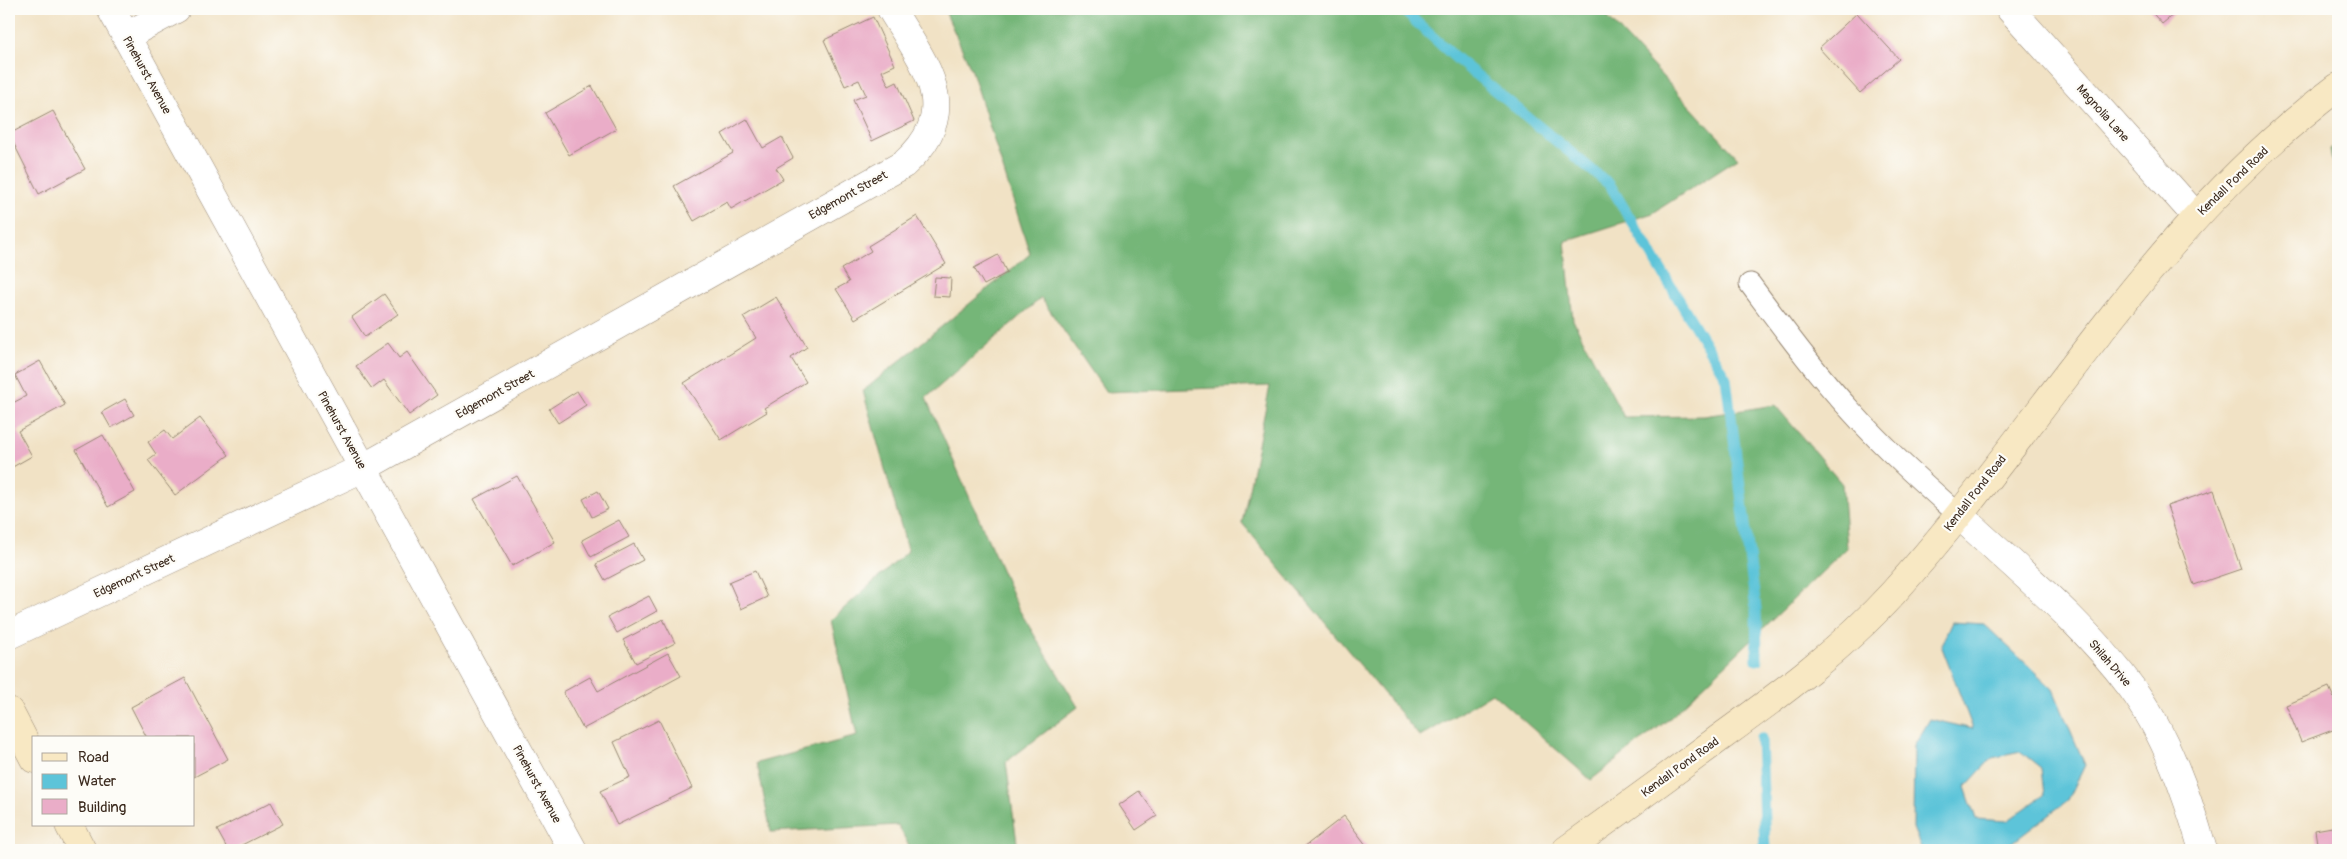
<svg xmlns="http://www.w3.org/2000/svg" width="2347" height="859" font-family="Pangolin,sans-serif">
	<style>
		.forest { fill: #75b678; stroke: #58704b }
		.water { fill: #5dc4d9; stroke: #4c777c; fill-rule: evenodd }
		.lines { fill: none; stroke-linecap: round; stroke-linejoin: round }
		.stream { stroke: #5dc4d9; stroke-width: 11 }
		.building { fill: #eaadc8 }
		.lane-casing { stroke: #968672; stroke-width: 23 }
		.street-casing { stroke: #968672; stroke-width: 29 }
		.secondary-casing { stroke: #968672; stroke-width: 29 }
		.lane { stroke: #fff; stroke-width: 21 }
		.street { stroke: #fff; stroke-width: 28 }
		.secondary { stroke: #f8e8c3; stroke-width: 28 }
		.labels { text-anchor: middle; stroke-width: 4.5; stroke-linejoin: round; paint-order: stroke }
		.street-label { font-size: 12px; fill: #3b2a1e; stroke: #fdfcf7 }
	</style>
	<rect width="100%" height="100%" fill="#fdfcf7"/>
	<filter id="ink" filterUnits="userSpaceOnUse"><feTurbulence type="fractalNoise" baseFrequency=".02" numOctaves="2"/><feDisplacementMap in="SourceGraphic" scale="10" xChannelSelector="R" yChannelSelector="G"/><feConvolveMatrix kernelMatrix="1 2 1 2 8 2 1 2 1" color-interpolation-filters="sRGB"/></filter>
	<filter id="wash" filterUnits="userSpaceOnUse"><feTurbulence type="fractalNoise" baseFrequency=".0096" numOctaves="4" result="noise"/><feDisplacementMap in="SourceGraphic" scale="20" xChannelSelector="R" yChannelSelector="G"/><feGaussianBlur stdDeviation="1.12" result="paint"/><feColorMatrix in="noise" values="0 0 0 0 0 0 0 0 0 0 0 0 0 0 0 0 0 1.4 0 .05"/><feComposite in="paint" operator="in"/></filter>
	<g filter="url(#wash)">
		<rect width="100%" height="100%" fill="#f1e2c5"/>
		<path class="forest" d="M944,9H1600L1738,158L1653,213L1565,241L1573,320L1624,417L1704,416L1775,405L1842,484L1847,548L1669,719L1591,780L1492,693L1420,737L1242,523L1270,386L1106,392L1041,298L926,398L1018,608L1078,707L1006,762L1018,850H911L898,825L771,832L757,763L857,736L831,620L908,551L863,391L1030,254L972,71Z
			M2338,144V196L2330,149Z"/>
		<path class="water" d="M1952,622L1984,624L2053,689L2085,765L2068,800L2003,850H1922L1913,828L1914,746L1930,719L1973,729L1941,645ZM2021,752L2041,768L2044,795L2007,821L1976,819L1965,787L1992,758Z"/>
		<g class="lines">
			<path class="stream" d="M1402,9L1458,60L1610,185L1726,378L1756,609L1757,660
				M1761,738L1765,850"/>
		</g>
		<g id="blocks">
			<path class="building" d="M2149,9H2180L2162,24Z
				M1857,13L1899,59L1860,93L1819,48Z
				M873,17L895,65L882,71L889,86L897,82L914,121L872,141L853,100L866,95L859,80L845,86L824,40Z
				M592,86L616,129L569,155L545,113Z
				M53,111L85,169L39,194L9,134Z
				M747,119L763,148L782,137L793,158L776,168L783,179L731,209L727,202L694,221L674,186L733,153L722,134Z
				M917,216L946,264L855,319L836,289L849,282L841,269L871,251L868,246Z
				M998,255L1007,273L984,285L974,268Z
				M935,277L951,278L950,297L933,296Z
				M384,294L398,314L365,337L352,317Z
				M776,297L807,347L791,358L806,382L764,408L767,412L721,440L684,383L756,338L743,317Z
				M388,343L399,358L407,352L437,395L409,415L384,380L372,389L356,366Z
				M40,361L65,405L18,431L32,456L9,469V405L26,396L15,375Z
				M577,391L586,405L558,423L549,409Z
				M125,399L134,415L111,428L102,412Z
				M200,418L229,455L175,495L148,460L156,454L148,442L165,430L172,439Z
				M103,435L135,492L108,507L76,450Z
				M517,476L555,542L512,566L474,499Z
				M2214,490L2241,569L2194,585L2167,506Z
				M598,491L608,509L592,517L583,499Z
				M619,520L629,537L591,557L582,540Z
				M634,544L643,560L605,580L596,564Z
				M755,571L767,597L741,609L729,582Z
				M649,596L657,611L617,633L608,617Z
				M663,619L675,643L636,663L623,640Z
				M668,653L681,676L583,729L563,692L590,677L598,691Z
				M185,678L228,759L194,777V738H147L131,707Z
				M2329,687L2336,703L2338,702V728L2301,742L2286,705Z
				M659,720L692,788L617,825L600,791L630,777L614,742Z
				M1139,791L1157,816L1136,830L1119,805Z
				M271,802L283,824L232,850H228L217,830Z
				M1344,816L1370,850H1300Z
				M2338,826V850H2318L2315,830Z"/>
		</g>
	</g>
	<g filter="url(#ink)">
		<use href="#blocks" fill-opacity="0" stroke="#968672" stroke-width="1"/>
		<g class="lines">
			<g class="lane-casing">
				<path id="lane" d="M1750,284C1783,328 1815,372 1852,412C1885,449 1922,482 1959,515"/>
			</g>
			<g class="street-casing">
				<path id="street" d="M111,9L573,850
					M2010,9L2196,216
					M126,36L176,9
					M1959,515C2018,570 2083,622 2131,687C2166,734 2187,795 2203,850
					M9,635L363,468L904,164C965,110 924,64 891,9"/>
			</g>
			<g class="secondary-casing">
				<path id="secondary" d="M9,711L34,759
					M69,825L82,850
					M1566,850C1618,813 1670,775 1721,737C1782,693 1843,648 1893,593C2043,426 2155,222 2338,87"/>
			</g>
			<use href="#lane" class="lane"/>
			<use href="#street" class="street"/>
			<use href="#secondary" class="secondary"/>
		</g>
	</g>
	<g class="labels">
		<g class="street-label">
			<text transform="translate(147 75) rotate(61)" y="4">Pinehurst Avenue</text>
			<text transform="translate(2103 113) rotate(48)" y="4">Magnolia Lane</text>
			<text transform="translate(2233 181) rotate(-44)" y="4">Kendall Pond Road</text>
			<text transform="translate(848 195) rotate(-29)" y="4">Edgemont Street</text>
			<text transform="translate(495 394) rotate(-29)" y="4">Edgemont Street</text>
			<text transform="translate(342 430) rotate(61)" y="4">Pinehurst Avenue</text>
			<text transform="translate(1975 493) rotate(-52)" y="4">Kendall Pond Road</text>
			<text transform="translate(134 576) rotate(-25)" y="4">Edgemont Street</text>
			<text transform="translate(2110 663) rotate(49)" y="4">Shilah Drive</text>
			<text transform="translate(1680 767) rotate(-36)" y="4">Kendall Pond Road</text>
			<text transform="translate(537 784) rotate(61)" y="4">Pinehurst Avenue</text>
		</g>
	</g>
	<rect width="2347" height="859" fill="none" stroke="#fdfcf7" stroke-width="30"/>
	<rect x="32" y="736" width="162" height="90" fill="#fdfcf7" stroke="#afa8a0"/>
	<rect x="42" y="753" width="25" height="8" fill="#f8e8c3" stroke="#afa8a0"/>
	<text x="78" y="762" font-size="15" fill="#3b2a1e">Road</text>
	<rect x="42" y="774" width="25" height="15" fill="#5dc4d9" stroke="#afa8a0"/>
	<text x="78" y="786" font-size="15" fill="#3b2a1e">Water</text>
	<rect x="42" y="799" width="25" height="15" fill="#eaadc8" stroke="#afa8a0"/>
	<text x="78" y="812" font-size="15" fill="#3b2a1e">Building</text>
</svg>
